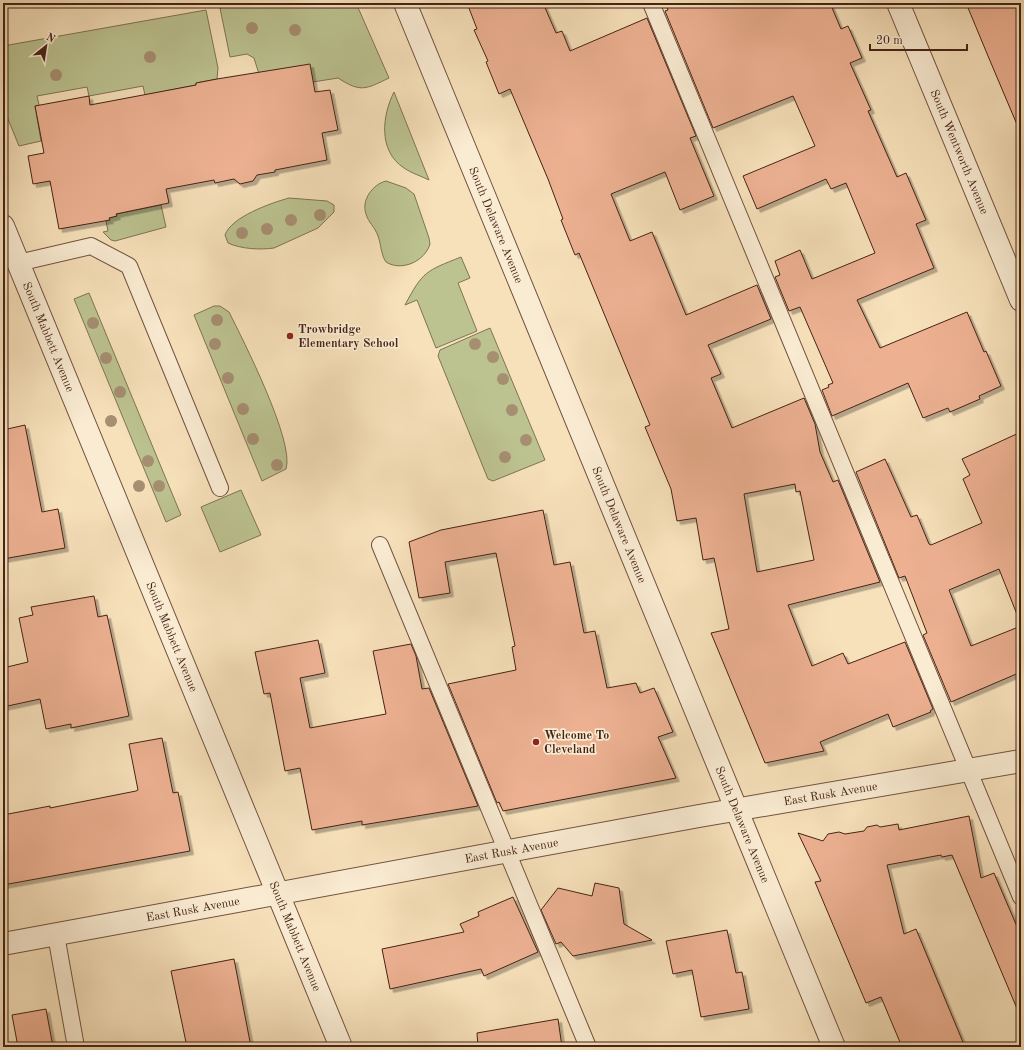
<svg xmlns="http://www.w3.org/2000/svg" width="1024" height="1050" font-family="'Old Standard TT',serif">
	<style>
		.green { fill: #bcc391; stroke: #807354 }
		.building { fill: #edb192; stroke: #452316; fill-rule: evenodd; filter: url(#shadow) }
		.lines { fill: none; stroke-linecap: round; stroke-linejoin: round }
		.service-casing { stroke: #72523f; stroke-width: 18 }
		.minor-casing { stroke: #72523f; stroke-width: 24 }
		.service { stroke: #faecd3; stroke-width: 16 }
		.minor { stroke: #faecd3; stroke-width: 22 }
		.tree { fill: #a68e71 }
		.poi-dot { fill: #8f2418; stroke: #faecd3; stroke-width: 1.5 }
		.labels { text-anchor: middle; stroke-width: 3.5; stroke-linejoin: round; paint-order: stroke }
		.street-label { font-size: 12px; fill: #452316; stroke: #faecd3 }
		.poi-label { font-size: 12px; font-weight: bold; fill: #452316; stroke: #faecd3; text-anchor: start }
	</style>
	<defs>
		<filter id="shadow"><feDropShadow dx="3.5" dy="3.5" stdDeviation="0" flood-color="#0004"/></filter>
	</defs>
	<rect width="100%" height="100%" fill="#f7e1bb"/>
	<filter id="stains"><feTurbulence type="fractalNoise" baseFrequency=".005" numOctaves="4"/><feColorMatrix values="0 0 0 0 .2 0 0 0 0 .09 0 0 0 0 .02 0 0 0 .5 -.17"/></filter>
	<radialGradient id="worn" r=".72"><stop offset=".6" stop-color="#630" stop-opacity="0"/><stop offset="1" stop-color="#630" stop-opacity=".3"/></radialGradient>
	<path class="green" d="M249,3H356L389,78C366,89 361,93 338,78L313,82L259,74L254,58L247,54L230,57L220,8Z
		M206,10L218,68L217,79L196,83V85L145,95L143,86L89,96L87,87L37,96L39,105L35,106L41,141L19,146L3,107V46Z
		M394,92L429,180C421,176 411,173 404,168C378,151 382,116 394,92Z
		M386,181L406,188L414,194L429,238L430,244C425,261 402,272 386,262C381,255 381,244 378,236C375,227 368,222 366,214C361,200 373,184 386,181Z
		M289,198L327,201L334,205V212L318,228L274,248C260,250 241,249 228,243L225,235C231,217 271,203 289,198Z
		M161,205L166,227L115,241L111,240L103,232L108,231L106,221L110,220L109,218L117,216L116,214Z
		M461,257L470,278L458,283L477,331L436,348L417,300L405,305C423,271 426,271 461,257Z
		M89,293L181,515L166,522L74,299Z
		M214,306H220L229,312C243,340 295,442 286,469L262,481L194,315Z
		M490,328L545,460L493,481L488,479L438,356L440,350Z
		M241,490L261,535L220,552L201,507Z"/>
	<path class="building" d="M467,3H543L556,33L562,31L570,51L647,18L696,136L690,138L714,196L680,210L665,172L611,194L630,241L652,232L686,315L757,285L771,319L708,345L721,374L711,378L732,428L804,398L815,424L820,452L833,482L838,480L880,582L788,605L812,666L843,653L848,664L905,642L933,709L930,711L931,712L893,727L888,714L820,742L824,751L765,763L711,633L729,629L714,558L703,560L696,518L677,521L671,489L645,427L650,425L579,253L575,255L561,220L563,219L548,179L510,89L499,94L486,62L488,61L474,30L477,29ZM795,484L796,492L800,491L814,560L757,572L744,494Z
		M665,3H830L841,29L848,26L862,58L850,63L871,110L868,111L897,177L906,173L926,220L916,224L934,268L857,300L880,348L967,312L984,352L986,351L1001,386L979,396L980,399L950,412L948,408L923,418L908,383L832,416L822,390L829,387L828,385L833,383L800,307L789,311L775,277L780,275L775,261L800,250L812,279L875,253L846,183L831,189L826,179L757,209L743,176L815,146L793,96L713,128L665,11L668,10Z
		M966,3H1021V134L988,56Z
		M310,64L315,92L330,90L338,130L322,133L327,160L275,170V172L257,175L253,181L240,184L234,179L215,183L214,180L166,189L169,203L116,214L117,216L109,218L110,220L59,229L50,181L33,184L28,156L44,153L35,106L89,96L90,105L196,85V83L217,79Z
		M25,425L42,512L58,509L65,548L3,559V430Z
		M1021,432V622H1020L999,569L949,590L971,646L1021,626V672L951,702L923,635L927,633L905,576L899,578L856,472L885,459L911,517L917,515L929,544L931,545L982,523L963,479L970,475L962,459Z
		M543,510L554,565L570,562L584,633L595,631L607,688L636,683L640,693L654,688L673,732L658,737L676,778L503,811L499,802L497,803L448,684L516,670L512,647L515,646L496,553L445,562L450,593L419,598L409,542L441,530Z
		M94,596L98,617L107,615L129,716L71,728V724L46,729L40,699L3,707V668L28,662L19,618L33,615L31,607Z
		M318,640L325,673L300,678L310,728L386,714L373,651L411,644L416,656L422,689L429,688L478,806L362,825V821L312,830L300,768L285,771L270,693L264,694L255,652Z
		M162,738L173,793L178,792L190,851L3,885V815L50,806V808L136,791L138,790L129,744Z
		M969,816L981,878L994,873L1021,936V1018L952,855L942,857L941,855L887,865L904,934L916,929L965,1047H902L881,997L866,1003L815,882L821,881L798,833L823,841L828,834L839,832L845,834L864,831L867,827L877,825L880,827L898,824L899,830Z
		M595,883L619,888L624,924L652,940L573,956L561,942L556,944L541,910L558,888L592,896Z
		M513,897L538,952L484,976L481,969L390,989L382,949L464,932L460,924L479,916L478,912Z
		M727,930L736,973L742,972L749,1009L701,1017L692,970L673,974L666,941Z
		M234,959L251,1047H187L171,971Z
		M46,1009L53,1047H18L12,1015Z
		M558,1019L562,1047H478L477,1033Z"/>
	<g class="lines">
		<g class="service-casing">
			<path id="service" d="M651,3L1021,897
				M18,263L91,246L129,266L220,488
				M380,545L588,1047
				M56,935L76,1047"/>
		</g>
		<g class="minor-casing">
			<g id="minor">
				<path id="s1" d="M405,3L834,1047"/>
				<path id="s2" d="M898,3L1021,300"/>
				<path id="s3" d="M3,226L341,1047"/>
				<path id="s4" d="M3,944L699,816L1021,761"/>
			</g>
		</g>
		<use href="#service" class="service"/>
		<use href="#minor" class="minor"/>
	</g>
	<g class="tree">
		<circle cx="252" cy="28" r="6"/>
		<circle cx="295" cy="30" r="6"/>
		<circle cx="150" cy="57" r="6"/>
		<circle cx="56" cy="75" r="6"/>
		<circle cx="320" cy="215" r="6"/>
		<circle cx="291" cy="220" r="6"/>
		<circle cx="267" cy="229" r="6"/>
		<circle cx="242" cy="233" r="6"/>
		<circle cx="217" cy="320" r="6"/>
		<circle cx="93" cy="323" r="6"/>
		<circle cx="215" cy="344" r="6"/>
		<circle cx="475" cy="344" r="6"/>
		<circle cx="493" cy="357" r="6"/>
		<circle cx="106" cy="358" r="6"/>
		<circle cx="228" cy="378" r="6"/>
		<circle cx="503" cy="379" r="6"/>
		<circle cx="120" cy="392" r="6"/>
		<circle cx="243" cy="409" r="6"/>
		<circle cx="512" cy="410" r="6"/>
		<circle cx="111" cy="421" r="6"/>
		<circle cx="253" cy="439" r="6"/>
		<circle cx="526" cy="440" r="6"/>
		<circle cx="505" cy="457" r="6"/>
		<circle cx="148" cy="461" r="6"/>
		<circle cx="277" cy="465" r="6"/>
		<circle cx="139" cy="486" r="6"/>
		<circle cx="159" cy="486" r="6"/>
	</g>
	<g class="poi-dot">
		<circle cx="290" cy="336" r="4"/>
		<circle cx="536" cy="742" r="4"/>
	</g>
	<g class="labels">
		<g class="street-label">
			<text dy="4" stroke="none"><textPath href="#s2" startOffset="161">South Wentworth Avenue</textPath></text>
			<text dy="4" stroke="none"><textPath href="#s1" startOffset="240">South Delaware Avenue</textPath></text>
			<text dy="4" stroke="none"><textPath href="#s3" startOffset="120">South Mabbett Avenue</textPath></text>
			<text dy="4" stroke="none"><textPath href="#s1" startOffset="564">South Delaware Avenue</textPath></text>
			<text dy="4" stroke="none"><textPath href="#s3" startOffset="444">South Mabbett Avenue</textPath></text>
			<text dy="4" stroke="none"><textPath href="#s4" startOffset="841">East Rusk Avenue</textPath></text>
			<text dy="4" stroke="none"><textPath href="#s1" startOffset="888">South Delaware Avenue</textPath></text>
			<text dy="4" stroke="none"><textPath href="#s4" startOffset="517">East Rusk Avenue</textPath></text>
			<text dy="4" stroke="none"><textPath href="#s4" startOffset="193">East Rusk Avenue</textPath></text>
			<text dy="4" stroke="none"><textPath href="#s3" startOffset="768">South Mabbett Avenue</textPath></text>
		</g>
		<g class="poi-label">
			<text x="298" y="333">Trowbridge<tspan x="298" dy="14">Elementary School</tspan></text>
			<text x="544" y="739">Welcome To<tspan x="544" dy="14">Cleveland</tspan></text>
		</g>
	</g>
	<rect width="1024" height="1050" fill="none" stroke="#f7e1bb" stroke-width="16"/>
	<rect x="4" y="4" width="1016" height="1042" fill="none" stroke="#452316" stroke-width="2"/>
	<rect x="8" y="8" width="1008" height="1034" fill="none" stroke="#452316"/>
	<g transform="translate(46 46) rotate(30)" stroke="#faecd3" stroke-width="3" paint-order="stroke">
	<path d="M0-3L7 15L0 10L-7 15Z" fill="#452316"/>
	<text y="-6" font-size="11" font-weight="bold" text-anchor="middle" fill="#452316">N</text>
	</g>
	<path d="M870 44v6h97v-6" fill="none" stroke="#452316" stroke-width="2"/>
	<text x="876" y="44" font-size="12" fill="#452316" stroke="#faecd3" stroke-width="3" paint-order="stroke">20 m</text>
	<rect width="100%" height="100%" filter="url(#stains)"/>
	<rect width="100%" height="100%" fill="url(#worn)"/>
</svg>
